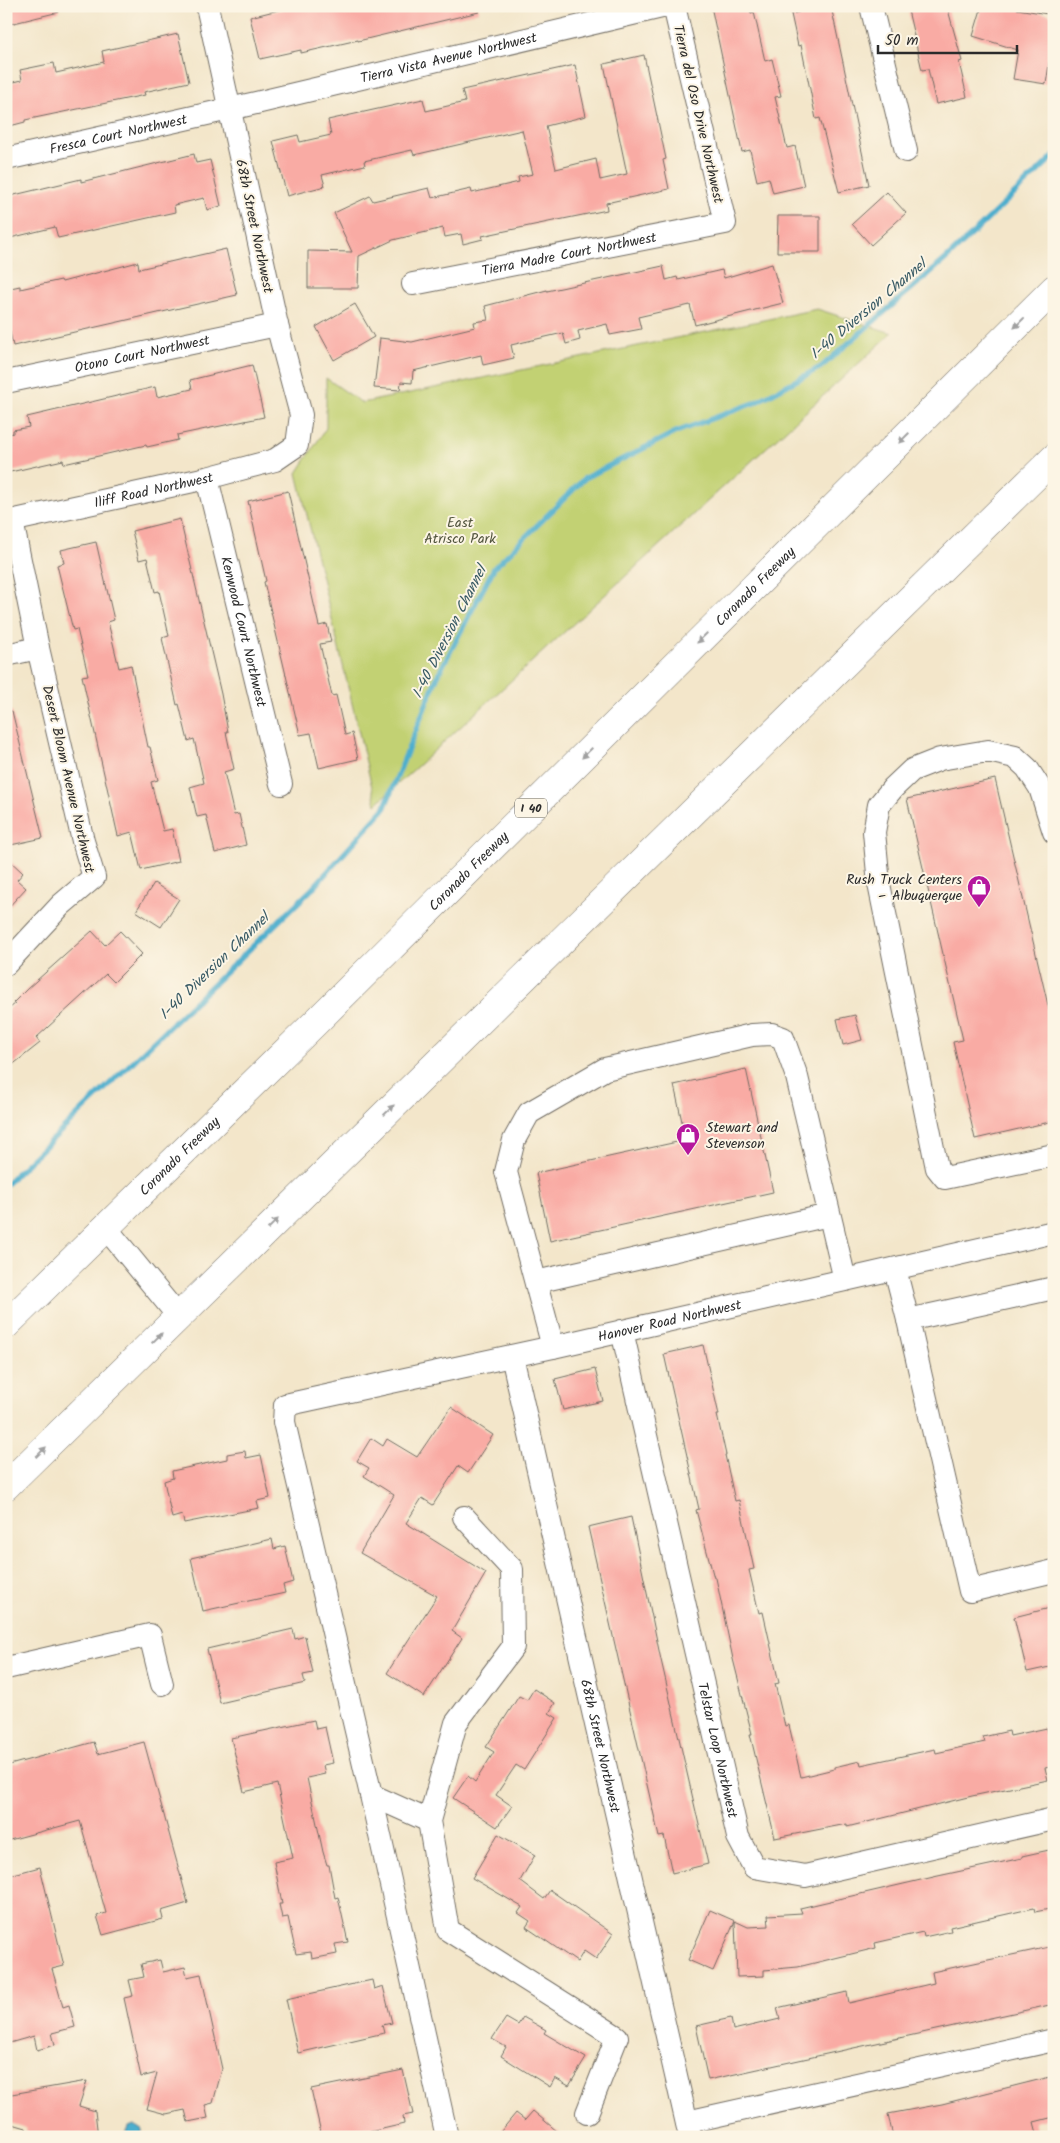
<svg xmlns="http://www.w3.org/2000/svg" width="1060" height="2143" font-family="Kalam,sans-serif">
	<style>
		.green { fill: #c2d173; stroke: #767e4f }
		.water { fill: #4eaecd; stroke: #3c6c7c }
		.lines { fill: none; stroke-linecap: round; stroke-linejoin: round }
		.stream { stroke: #4eaecd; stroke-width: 5.5 }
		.building { fill: #f9aba4 }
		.minor-casing { stroke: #716c63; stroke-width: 24 }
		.highway-casing { stroke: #716c63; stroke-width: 29 }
		.minor { stroke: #fff; stroke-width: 22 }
		.highway { stroke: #fff; stroke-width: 28 }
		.oneway { fill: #a0a0a0 }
		.labels { text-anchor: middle; stroke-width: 4; stroke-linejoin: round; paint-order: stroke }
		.shield { fill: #fcf5e5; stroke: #6a6863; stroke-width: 1 }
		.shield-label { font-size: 12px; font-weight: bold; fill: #2b2b2b }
		.street-label { font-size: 14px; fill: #2b2b2b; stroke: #fcf5e5 }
		.park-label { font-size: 14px; fill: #51543d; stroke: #fcf5e5 }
		.poi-label { font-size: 14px; fill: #2b2b2b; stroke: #fcf5e5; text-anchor: end }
		.water-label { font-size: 15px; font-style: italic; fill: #375964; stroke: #fcf5e5 }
	</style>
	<rect width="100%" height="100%" fill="#fcf5e5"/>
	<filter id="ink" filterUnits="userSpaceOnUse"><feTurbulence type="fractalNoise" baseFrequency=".02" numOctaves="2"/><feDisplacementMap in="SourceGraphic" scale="10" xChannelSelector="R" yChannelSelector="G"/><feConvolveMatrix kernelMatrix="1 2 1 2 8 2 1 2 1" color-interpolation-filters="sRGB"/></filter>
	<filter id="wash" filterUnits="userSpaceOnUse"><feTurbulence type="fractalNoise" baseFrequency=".0096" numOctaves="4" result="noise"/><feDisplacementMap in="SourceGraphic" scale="20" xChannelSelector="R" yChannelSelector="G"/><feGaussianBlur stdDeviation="1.12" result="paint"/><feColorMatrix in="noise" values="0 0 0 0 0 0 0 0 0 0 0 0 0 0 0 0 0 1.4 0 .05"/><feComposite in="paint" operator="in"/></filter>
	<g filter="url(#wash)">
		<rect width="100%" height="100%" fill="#f3e6ca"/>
		<path class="green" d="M817,309L892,333L376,804L297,473L326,428V378L362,403Z"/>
		<path class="water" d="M134,2125L142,2129V2137H125L129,2127Z"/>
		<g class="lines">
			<path class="stream" d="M6,1184L311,890L384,809L438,675L494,568L585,478L676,432L754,403L821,367L947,258L1054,156"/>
		</g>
		<g id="blocks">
			<path class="building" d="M6,6H59V12L10,24Z
				M295,6H478L479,12L358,41V40L301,53V50L260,59L250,17Z
				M711,6H749L751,13L754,12L765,61L772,59L781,96L775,97L787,148L795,146L804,186L773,193L769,178L757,181L750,150L742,152Z
				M798,6H831L869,185L839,192L820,118L816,119L801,45L798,46L791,14L799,12Z
				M907,6H947L962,61L959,62L967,97L936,104L928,69L922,70Z
				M982,6H1018L1017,9L1054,15V32L1046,84L1013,79L1018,50L973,36Z
				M178,34L189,82L144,92L145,95L25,120V122L6,127V84L22,80L20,70L54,63L56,73L104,62L102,51Z
				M644,55L666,159L663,160L669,189L606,203L607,210L529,226L482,236L483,239L463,244L461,234L445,237L443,228L393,240L359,256L358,288H308V251L352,252L334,213L370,196L373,201L429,188L432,198L471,189L472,193L519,182L518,177L533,174L522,130L414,155L412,150L364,161L365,165L322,175L325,186L287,196L273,141L298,135L300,142L331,135L328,120L423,99L426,111L465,102L462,90L575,65L586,116L546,126L556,169L596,159L600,180L627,174L604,64Z
				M194,154L196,163L210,160L221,206L207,210L204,198L174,205L175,212L58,238L55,227L6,239V197L81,179V182Z
				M887,192L906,213L871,245L852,224Z
				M778,216H820V252H777Z
				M226,249L237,295L13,346L10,332H6V289L20,286V289L61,280L62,282L138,262L139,269Z
				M772,264L783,303L695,325L690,305L638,317L641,329L610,335L607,324L578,331L580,340L566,344L563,333L511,345L514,358L483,365L481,355L413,371L412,383L401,382L400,390L374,388L380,338L412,342L475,327L474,322L488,320L485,306L547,290V291L663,266L666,280L677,277L678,280L722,270L724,278Z
				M355,304L374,337L334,360L316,327Z
				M252,365L264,417L177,435L178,440L147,447L146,445L64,464L63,460L6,473V435L13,433V430L29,427L27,417L155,387L157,397L192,389L190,380Z
				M288,491L319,626L327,624L331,642L320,644L332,696L336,695L345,735L352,733L358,759L319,768L311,733L300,735L264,582L266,581L248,501Z
				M180,519L221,694L228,732H226L234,769L224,772L234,815L239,814L246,845L215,853L206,815L197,817L190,787L204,783L194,739L188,741L179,704L177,705L162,638L169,636L159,591L155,592L147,558L139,560L132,531Z
				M96,542L114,620L108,622L119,668L131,665L148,747H150L158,780L151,782L163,831L172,829L179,861L141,870L132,832L118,836L82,676L88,675L77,629L73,630L57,565L64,563L61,550Z
				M12,711L43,838L6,846V712Z
				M995,779L1051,1018L1054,1017V1121L975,1139L953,1042L963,1040L907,799Z
				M6,857L23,873L17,880L26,888L6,910Z
				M154,883L179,899L161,927L136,911Z
				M92,931L105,945L120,931L142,954L114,982L106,974L36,1038L40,1043L6,1070V1011L15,1004L13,1003L27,989Z
				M855,1015L862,1040L843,1045L837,1019Z
				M746,1069L773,1192L550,1241L536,1173L686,1140L674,1085Z
				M703,1345L719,1415H717L726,1455H725L735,1501L739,1500L754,1569L749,1570L759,1613L763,1612L779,1683L775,1684L785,1726L789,1725L801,1777L834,1769V1767L860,1761L861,1765L935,1749L936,1753L985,1742L983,1737L1009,1731L1010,1736L1047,1728L1054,1756V1766L1045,1768L1048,1780L972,1796L847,1827V1824L775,1838L750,1734H752L733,1659L716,1578H714L696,1510L699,1509L664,1354Z
				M595,1369L603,1401L563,1410L555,1379Z
				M451,1407L493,1435L468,1473L458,1466L433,1505L422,1498L406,1523L486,1573L452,1631L462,1638L424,1697L387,1673L437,1596L360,1553L394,1495L364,1476L369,1468L357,1461L371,1438L383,1446L387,1439L417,1457Z
				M245,1451L246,1458L261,1455L270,1498L257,1501L259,1508L184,1523L182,1515L172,1518L164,1481L173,1478L172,1471L227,1459V1454Z
				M631,1517L661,1660L708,1864L672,1873L664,1836L659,1837L588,1527Z
				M272,1539L274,1549L285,1546L293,1582L283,1585L285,1593L203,1611L191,1558Z
				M1054,1607V1666L1027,1672L1014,1617Z
				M293,1629L295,1639L305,1636L313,1673L303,1675L305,1683L220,1703L207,1649Z
				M534,1689L555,1703L549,1713L557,1718L524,1770L516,1765L496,1795L512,1806L497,1827L453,1798L468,1776L475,1782L494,1752L486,1747L519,1696L527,1700Z
				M314,1720L316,1729L325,1727L333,1763L323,1765L325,1774L307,1778L323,1852L327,1865H329L335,1898L338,1897L348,1942L335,1944L337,1954L312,1959L311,1952L296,1954L288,1917L282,1918L279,1904H282L274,1862L293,1858L277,1784L244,1792L231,1738Z
				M94,1742L98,1754L144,1742L188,1903L161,1911L163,1919L103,1935L97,1916L106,1913L80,1821L6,1841V1766Z
				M498,1834L535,1855L520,1881L544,1899L550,1890L613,1934L596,1959L584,1951L577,1962L526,1927L530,1921L518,1913L522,1907L472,1878Z
				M1049,1850L1054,1873V1908L1035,1912L1034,1908L950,1927L951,1931L924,1937L923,1932L875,1943L876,1948L798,1967L764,1970V1976L737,1977L735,1921L748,1927L769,1926L768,1915L802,1913L800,1908L938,1876L1022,1858V1856Z
				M40,1867L64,1966L52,1969L63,2007L69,2005L75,2027L52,2033L55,2045L37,2050L34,2036L6,2044V1876Z
				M710,1910L735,1921L713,1971L688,1960Z
				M1054,1946V2004L708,2080L696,2026L731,2018L733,2030L780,2019L777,2008L847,1992L849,2003L934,1983L932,1972Z
				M160,1960L163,1972L185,1967L187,1977L201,1974L222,2069L213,2103L205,2105L208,2118L188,2122L185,2110L166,2114L147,2109L157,2073L141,2077L124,1998L133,1996L129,1980L144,1977L141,1964Z
				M372,1980L374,1989L383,1986L392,2023L382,2025L384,2033L298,2053L286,1999Z
				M523,2017L546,2030L544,2033L586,2058L569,2086L555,2078L550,2087L501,2056L506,2047L492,2039L506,2018L518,2025Z
				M403,2070L413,2114L403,2116L404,2124L348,2137H322L311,2089Z
				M1054,2076V2117L1034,2122L1038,2137H893L888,2114L942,2104Z
				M87,2081L79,2106L95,2111L98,2137H28L26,2128L6,2122V2095Z
				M533,2111L564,2137H496L516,2113L525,2120Z"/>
		</g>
	</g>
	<g filter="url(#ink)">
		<use href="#blocks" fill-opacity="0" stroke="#716c63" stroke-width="1"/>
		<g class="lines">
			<g class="minor-casing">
				<g id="minor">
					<path d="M871,6L906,151"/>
					<path id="s1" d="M6,159L256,103L666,6"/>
					<path id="s2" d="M413,284L725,223L674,6"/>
					<path id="s3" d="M6,382L277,325"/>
					<path id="s4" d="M207,478L281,784"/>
					<path id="s5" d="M6,522L207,478L275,460L297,445L301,415L277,325L207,6"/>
					<path d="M6,655L38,648"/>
					<path d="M1054,832L1040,788L1027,768L1015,757L988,751L940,759L912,770L893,788L879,805L874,832L879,884L937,1168L945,1178L1054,1155"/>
					<path d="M6,964L61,905L94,877L83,841L38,648L12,521"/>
					<path d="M106,1228L179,1317"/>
					<path d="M895,1269L908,1320L1054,1288"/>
					<path d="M536,1282L829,1215"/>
					<path d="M908,1320L970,1591L1054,1571"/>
					<path id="s6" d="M622,1331L738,1837L754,1867L805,1876L1054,1819"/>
					<path d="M553,1347L506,1172L514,1140L529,1113L605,1069L752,1035L772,1034L783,1038L797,1077L845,1280"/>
					<path id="s7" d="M512,1356L690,2137"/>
					<path d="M464,1517L512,1569L513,1647L456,1723L429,1821L448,1930L617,2037L587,2113"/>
					<path d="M6,1668L150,1635L162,1684"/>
					<path d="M371,1795L429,1821"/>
					<path d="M687,2122L1054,2040"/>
					<path id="s8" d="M447,2137L371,1795L284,1422L285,1405L553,1347L1054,1232"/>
				</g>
			</g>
			<g class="highway-casing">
				<g id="highway">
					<path id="s9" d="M6,1325L316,1022L1054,289"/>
					<path d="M6,1486L1054,458"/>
				</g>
			</g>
			<use href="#minor" class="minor"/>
			<use href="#highway" class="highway"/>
		</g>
		<defs><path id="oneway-solid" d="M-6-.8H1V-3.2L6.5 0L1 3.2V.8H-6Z" transform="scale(1.25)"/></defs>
		<g class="oneway">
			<use href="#oneway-solid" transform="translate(1019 323) rotate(135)"/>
			<use href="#oneway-solid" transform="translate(904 438) rotate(135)"/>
			<use href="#oneway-solid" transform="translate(702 638) rotate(135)"/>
			<use href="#oneway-solid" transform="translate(587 753) rotate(135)"/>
			<use href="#oneway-solid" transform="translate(389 1110) rotate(-44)"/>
			<use href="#oneway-solid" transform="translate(273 1224) rotate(-44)"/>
			<use href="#oneway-solid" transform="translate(157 1338) rotate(-44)"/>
			<use href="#oneway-solid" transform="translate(41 1452) rotate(-44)"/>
		</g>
	</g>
	<defs>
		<g id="shop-pin" transform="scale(1.25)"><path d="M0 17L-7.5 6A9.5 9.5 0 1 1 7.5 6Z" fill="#b5179e" stroke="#fcf5e5"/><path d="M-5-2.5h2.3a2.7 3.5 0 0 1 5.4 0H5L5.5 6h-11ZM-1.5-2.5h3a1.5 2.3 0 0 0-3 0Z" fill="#fff"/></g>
	</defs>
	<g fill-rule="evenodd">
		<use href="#shop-pin" x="979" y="887"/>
		<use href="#shop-pin" x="688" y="1135"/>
	</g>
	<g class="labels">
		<rect class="shield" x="515" y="798.5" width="32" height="19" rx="4"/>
		<g class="shield-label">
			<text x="531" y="812">I 40</text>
		</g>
		<g class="street-label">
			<text dy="5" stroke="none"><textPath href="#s1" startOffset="454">Tierra Vista Avenue Northwest</textPath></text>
			<text transform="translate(699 114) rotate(77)" y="5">Tierra del Oso Drive Northwest</text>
			<text dy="5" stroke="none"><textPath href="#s1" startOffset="115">Fresca Court Northwest</textPath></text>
			<text transform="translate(255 226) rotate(78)" y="5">68th Street Northwest</text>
			<text dy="5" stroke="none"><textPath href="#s2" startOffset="159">Tierra Madre Court Northwest</textPath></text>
			<text dy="5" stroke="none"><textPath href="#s3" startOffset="139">Otono Court Northwest</textPath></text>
			<text dy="5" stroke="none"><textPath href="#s5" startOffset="151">Iliff Road Northwest</textPath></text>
			<text dy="5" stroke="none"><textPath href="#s9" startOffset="1052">Coronado Freeway</textPath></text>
			<text dy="5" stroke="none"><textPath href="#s4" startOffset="158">Kenwood Court Northwest</textPath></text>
			<text transform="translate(69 779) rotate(77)" y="5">Desert Bloom Avenue Northwest</text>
			<text dy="5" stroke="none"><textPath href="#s9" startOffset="648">Coronado Freeway</textPath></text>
			<text dy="5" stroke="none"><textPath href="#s9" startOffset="242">Coronado Freeway</textPath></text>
			<text dy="5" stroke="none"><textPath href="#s8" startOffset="1144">Hanover Road Northwest</textPath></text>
			<text dy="5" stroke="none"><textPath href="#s7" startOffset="400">68th Street Northwest</textPath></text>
			<text dy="5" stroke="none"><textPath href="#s6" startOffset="430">Telstar Loop Northwest</textPath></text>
		</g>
		<g class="park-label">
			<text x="460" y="527">East<tspan x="460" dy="16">Atrisco Park</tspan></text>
		</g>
		<g class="poi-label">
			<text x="962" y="884">Rush Truck Centers<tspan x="962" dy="16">– Albuquerque</tspan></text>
			<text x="706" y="1132" text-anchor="start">Stewart and<tspan x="706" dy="16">Stevenson</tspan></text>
		</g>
		<g class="water-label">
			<text transform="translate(868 309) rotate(-40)" y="5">I-40 Diversion Channel</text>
			<text transform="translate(449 632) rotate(-63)" y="5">I-40 Diversion Channel</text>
			<text transform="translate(214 966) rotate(-44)" y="5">I-40 Diversion Channel</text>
		</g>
	</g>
	<rect width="1060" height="2143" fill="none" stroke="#fcf5e5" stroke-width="25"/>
	<path d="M878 45v8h139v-8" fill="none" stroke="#2b2b2b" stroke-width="2.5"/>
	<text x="885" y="45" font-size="15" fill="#2b2b2b" stroke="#fcf5e5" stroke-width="4" paint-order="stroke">50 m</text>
</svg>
